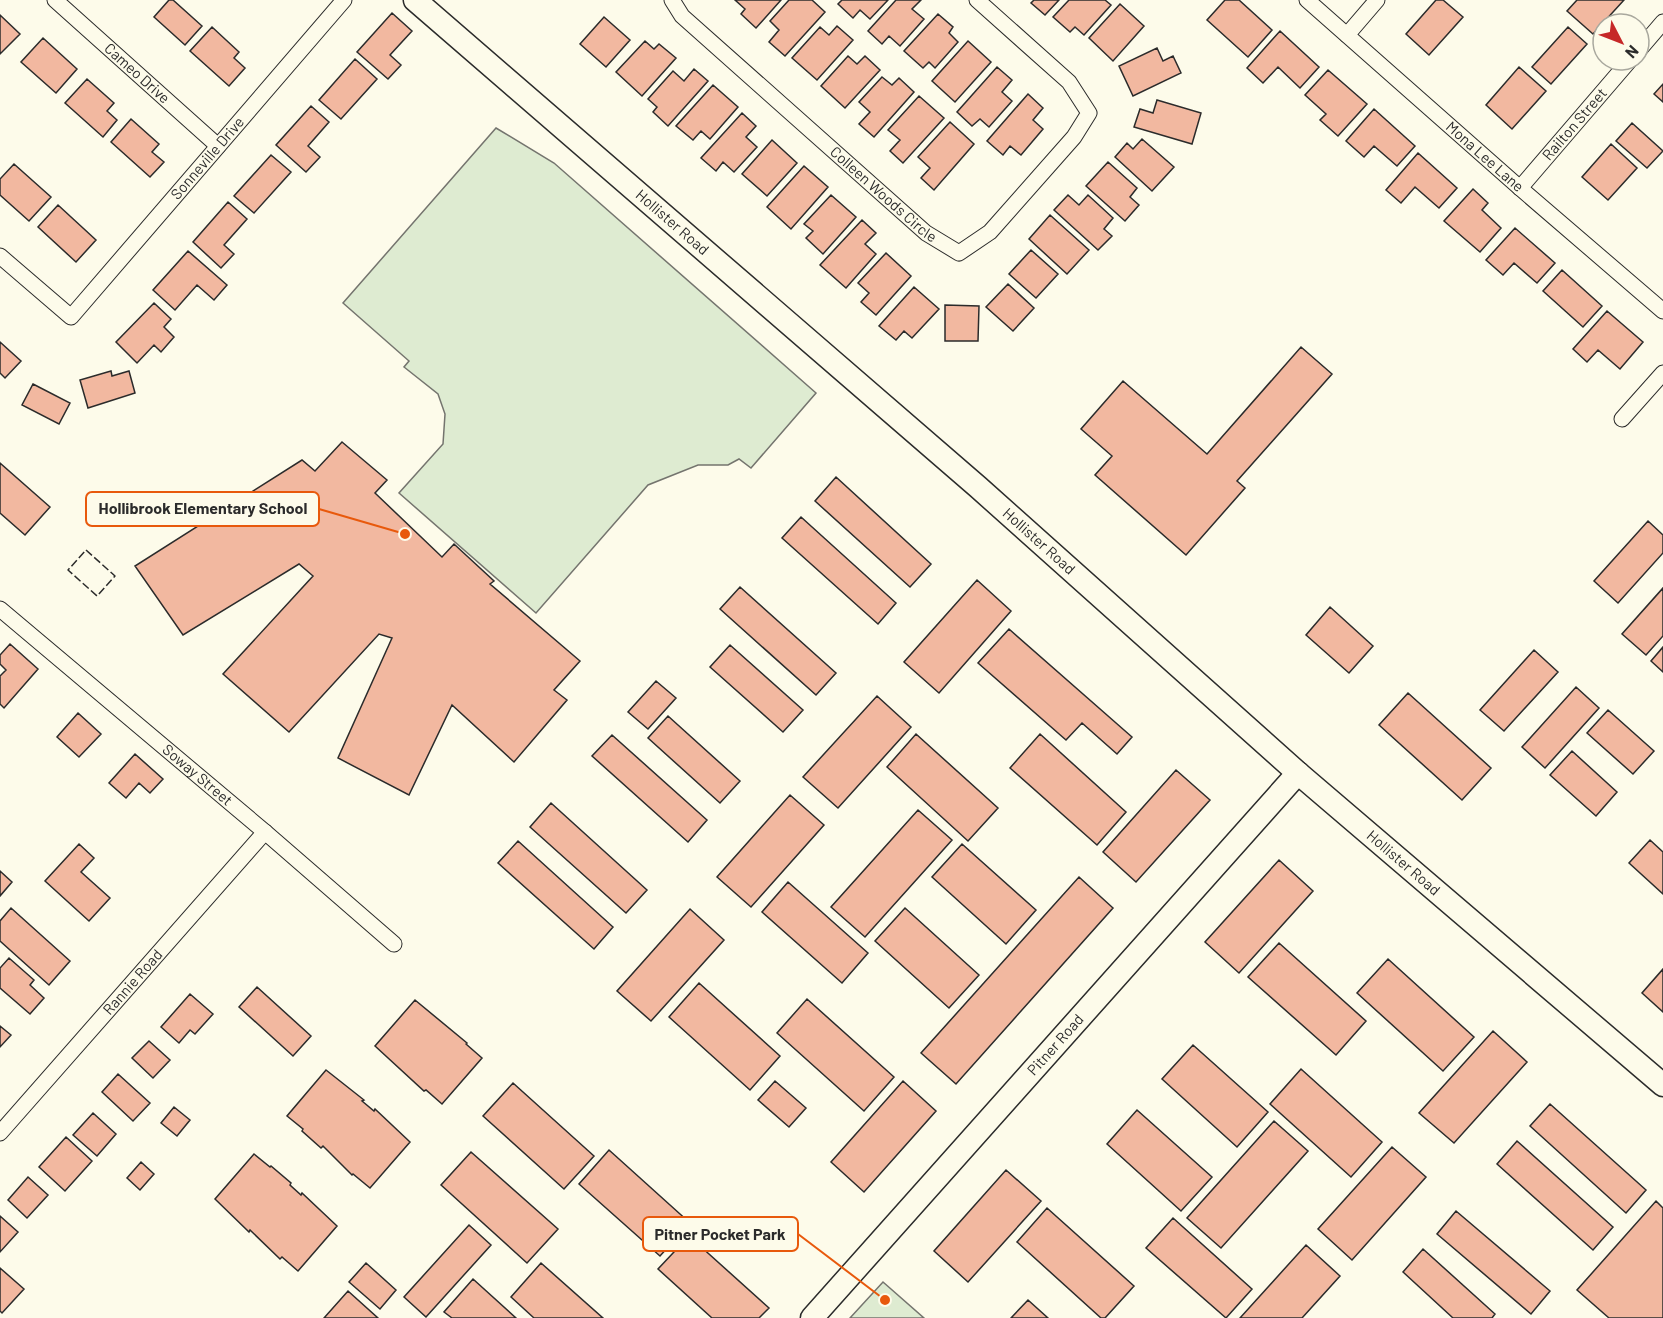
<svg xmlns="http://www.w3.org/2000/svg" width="1663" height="1318" font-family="Barlow,sans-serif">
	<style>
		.green { fill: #deebd1; stroke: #74746e; stroke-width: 1.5 }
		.building { fill: #f2b8a0; stroke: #2b2b2b; stroke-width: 1.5 }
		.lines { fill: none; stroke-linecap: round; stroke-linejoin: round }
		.street-casing { stroke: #2b2b2b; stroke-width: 17 }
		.secondary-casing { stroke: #2b2b2b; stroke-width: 25 }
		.street { stroke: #fdfbea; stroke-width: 15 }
		.secondary { stroke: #fdfbea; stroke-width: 22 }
		.fence { stroke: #2b2b2b; stroke-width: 1.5; stroke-dasharray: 8 3; stroke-linecap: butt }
		.labels { text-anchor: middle; stroke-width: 4.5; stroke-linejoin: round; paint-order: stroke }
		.street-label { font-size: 15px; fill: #2b2b2b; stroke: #fdfbea }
		.leader { fill: none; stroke: #e8590c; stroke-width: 2 }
		.callout-dot { fill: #e8590c; stroke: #fdfbea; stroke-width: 2 }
		.callout { fill: #fdfbea; stroke: #e8590c; stroke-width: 2 }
		.callout-label { font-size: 16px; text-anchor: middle; font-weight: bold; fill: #2b2b2b }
	</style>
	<rect width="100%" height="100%" fill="#fdfbea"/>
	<path class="green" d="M496,128L554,163L816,393L751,468L739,459L728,465H698L648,485L536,613L399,493L443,444L445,414L438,394L404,367L409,361L343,303Z
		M883,1282L924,1318H850Z"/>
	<path class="building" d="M169,0H173L202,26L185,45L154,17Z
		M735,0H781L756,28L741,14L745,9Z
		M789,0H812L825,12L785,56L769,42L779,30L770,21Z
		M842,0H888L870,19L860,10L853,18L838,4Z
		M896,0H921L912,9L924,19L900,46L889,36L882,44L868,31Z
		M1034,0H1059L1045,15L1031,3Z
		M1069,0H1105L1111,5L1084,35L1075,27L1070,32L1053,17Z
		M1225,0H1239L1272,30L1248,57L1207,20Z
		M1436,0H1443L1463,17L1429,55L1406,34Z
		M1577,0H1624L1593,34L1567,11Z
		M1120,4L1144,26L1113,61L1089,38Z
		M392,13L412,31L390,55L401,65L388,79L357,52Z
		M938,14L953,27L949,33L958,42L935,68L929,62L923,68L904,51Z
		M0,15L20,34L0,54Z
		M604,17L630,40L606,67L580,44Z
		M837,26L853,40L817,80L792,58L820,27L829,35Z
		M212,27L239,52L234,58L245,68L229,86L190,51Z
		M1568,27L1587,44L1551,84L1532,67Z
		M1280,31L1319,67L1300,88L1278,67L1263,83L1247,68Z
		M43,38L77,69L56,93L21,62Z
		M645,41L654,49L659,44L676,58L642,96L616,72Z
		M968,41L991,62L955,102L932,81Z
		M1157,48L1163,61L1173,56L1181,73L1133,96L1119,66Z
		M848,56L857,64L865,56L880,70L845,108L821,86Z
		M355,59L377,79L341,119L319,100Z
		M997,67L1012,80L1002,92L1012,101L989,127L980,119L972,126L957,112Z
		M1519,67L1546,91L1512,129L1486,105Z
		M694,69L708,81L668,126L653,112L657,107L648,99L673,71L684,81Z
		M1328,70L1367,104L1338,136L1320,120L1326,114L1305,95Z
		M882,77L892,85L899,78L914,92L874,137L859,124L870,112L859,102Z
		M87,79L114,103L107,111L117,120L103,137L65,103Z
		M1663,84V102L1654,94Z
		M713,85L738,107L710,139L701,131L693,140L676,126Z
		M1028,94L1043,108L1033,120L1043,129L1021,155L1010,146L1003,155L987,141Z
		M919,96L944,118L903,163L890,151L900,140L888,130Z
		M1157,100L1201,113L1192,144L1134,127L1140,109L1153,113Z
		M311,106L329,122L308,146L320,157L306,172L276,145Z
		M1374,109L1415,146L1397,166L1374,146L1364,157L1346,141Z
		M742,113L756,126L746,137L757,147L734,172L723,162L716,171L701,158Z
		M131,119L159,144L152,152L164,162L150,177L111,142Z
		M950,122L974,144L934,190L921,178L930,168L918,157Z
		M1632,123L1663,151L1647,168L1616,141Z
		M1142,139L1174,167L1152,191L1115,157L1127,143L1133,149Z
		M772,140L797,163L767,196L742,174Z
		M1611,144L1637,168L1608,200L1582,177Z
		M1418,153L1457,188L1439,208L1415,187L1401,203L1386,190Z
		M271,155L291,172L254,213L234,196Z
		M1108,162L1137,188L1130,197L1139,205L1125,221L1086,186Z
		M14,164L51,197L29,221L0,195V179Z
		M804,166L828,187L791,229L767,207Z
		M1473,189L1488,203L1482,210L1501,228L1480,252L1444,221Z
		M831,195L856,217L823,254L806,238L813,231L804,224Z
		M1068,195L1079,205L1088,195L1113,218L1104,229L1112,236L1098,250L1054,210Z
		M228,202L247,219L224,245L234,254L221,268L193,242Z
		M58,205L96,240L76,262L38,227Z
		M1050,215L1089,250L1067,274L1029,239Z
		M862,220L876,233L865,244L876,254L846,288L820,265Z
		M1515,228L1555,263L1537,283L1514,263L1503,275L1486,260Z
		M1031,250L1058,274L1036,298L1009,274Z
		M188,251L227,285L214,300L197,285L175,310L153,290Z
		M886,253L911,276L876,315L861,302L869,293L858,283Z
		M1562,270L1602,306L1583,327L1543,291Z
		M1008,284L1034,308L1013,331L986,307Z
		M914,287L939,309L912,338L904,331L896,340L879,326Z
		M154,303L171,319L164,327L174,337L161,352L154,345L137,363L116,342Z
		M945,305L979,306L978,341H945Z
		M1607,311L1643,342L1620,369L1598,350L1587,362L1573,349Z
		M0,342L21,361L5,378L0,373Z
		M1301,347L1332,374L1237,481L1245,488L1186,555L1095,475L1112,456L1081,429L1123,381L1207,454Z
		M111,371L112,376L129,371L135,393L88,408L80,380Z
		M33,384L70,403L59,424L22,405Z
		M342,442L387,480L375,493L442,557L454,544L494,581L490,584L580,661L554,690L567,700L514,762L452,705L409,795L338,758L392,638L379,634L289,732L223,674L313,576L299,564L183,635L135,566L302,460L315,471Z
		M0,463L50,507L25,535L0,513Z
		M836,477L931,564L910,587L815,501Z
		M801,517L896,603L878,624L782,538Z
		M1648,521L1663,535V553L1618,603L1594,581Z
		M977,580L1011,611L939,693L904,662Z
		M740,587L836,673L816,695L720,609Z
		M1663,588V636L1646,655L1622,634Z
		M1330,607L1373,646L1349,673L1306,635Z
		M1009,629L1132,737L1117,754L1082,723L1066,740L978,663Z
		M10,644L38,669L4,708L0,704V676L6,670L0,664V655Z
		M730,645L803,710L783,732L710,667Z
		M1663,647V672L1651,661Z
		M1534,650L1558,672L1504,731L1480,710Z
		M656,681L676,698L648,729L628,712Z
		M1576,687L1599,708L1545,768L1522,747Z
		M1408,693L1491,768L1462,800L1379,725Z
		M877,696L911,727L838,808L803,777Z
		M1608,710L1654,751L1633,774L1587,733Z
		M78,713L101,734L79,757L57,737Z
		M668,716L740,781L720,803L648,738Z
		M916,734L998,808L968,841L887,767Z
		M1040,734L1126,812L1097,845L1010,768Z
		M612,735L707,820L688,842L592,756Z
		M1572,751L1617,792L1596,816L1550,775Z
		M135,754L163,779L150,793L139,783L126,798L109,783Z
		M1176,770L1210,800L1136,882L1103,852Z
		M790,795L824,825L751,907L717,877Z
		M551,803L647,890L626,913L530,827Z
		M918,810L952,840L865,937L831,907Z
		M1650,840L1663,852V894L1629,863Z
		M518,841L613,927L594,949L498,863Z
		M79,844L94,858L81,872L110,898L89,921L45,881Z
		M962,844L1036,910L1006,944L932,877Z
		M1279,860L1313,891L1239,973L1205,942Z
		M0,871L12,882L0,896Z
		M1079,877L1113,908L956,1084L921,1053Z
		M788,882L868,953L842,983L762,912Z
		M11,908L70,961L49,985L0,941V921Z
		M905,908L979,975L949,1008L875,941Z
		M690,909L724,940L651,1021L617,991Z
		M1279,943L1366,1021L1336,1055L1248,977Z
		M9,958L34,980L30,985L44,998L30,1014L0,988V968Z
		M1388,959L1474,1037L1443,1071L1357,993Z
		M1663,969V1012L1642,993Z
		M699,983L780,1056L750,1090L669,1017Z
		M257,987L311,1036L293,1056L239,1007Z
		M190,994L213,1014L195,1034L190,1030L179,1043L161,1027Z
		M807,999L894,1077L864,1111L777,1033Z
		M415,1000L467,1043L466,1044L482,1058L442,1104L426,1090L424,1091L375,1046Z
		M0,1026L11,1035L0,1047Z
		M1493,1031L1527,1062L1454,1143L1419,1113Z
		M149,1041L170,1060L153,1078L132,1058Z
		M1193,1045L1268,1112L1237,1147L1162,1079Z
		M1301,1069L1382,1142L1351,1177L1270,1104Z
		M326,1070L364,1100L362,1101L374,1111L375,1109L410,1142L370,1188L353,1174L352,1175L323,1146L321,1148L302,1131L303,1129L287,1116Z
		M118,1074L150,1103L133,1121L102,1092Z
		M775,1081L806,1108L789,1127L758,1100Z
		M903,1081L936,1111L864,1192L831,1162Z
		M513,1083L594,1156L564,1189L483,1116Z
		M1550,1104L1646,1190L1626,1213L1530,1126Z
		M174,1107L190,1120L177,1136L161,1123Z
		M1137,1110L1212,1177L1181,1211L1107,1144Z
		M93,1113L116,1134L97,1156L73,1135Z
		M1274,1121L1308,1151L1221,1248L1187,1218Z
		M66,1137L92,1161L65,1191L39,1167Z
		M1517,1141L1613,1227L1593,1250L1497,1164Z
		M1392,1147L1426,1177L1352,1260L1318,1229Z
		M609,1150L690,1223L660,1256L579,1184Z
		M471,1152L558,1229L527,1263L441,1185Z
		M254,1154L270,1167L271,1166L291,1183L290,1185L301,1195L302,1193L337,1226L298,1271L282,1257L280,1259L250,1230L249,1232L215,1199Z
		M141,1162L154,1174L140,1190L127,1178Z
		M1006,1170L1041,1201L968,1282L934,1251Z
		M28,1177L48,1195L27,1218L8,1200Z
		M1656,1201L1663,1208V1318H1609L1577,1290Z
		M1047,1208L1134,1286L1105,1318H1101L1017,1242Z
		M1456,1211L1550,1291L1531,1314L1437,1234Z
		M0,1216L18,1232L0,1252Z
		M1173,1218L1252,1289L1226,1318L1146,1248Z
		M469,1225L491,1245L426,1317L404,1297Z
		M689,1236L769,1308L759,1318H712L658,1269Z
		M1306,1245L1340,1276L1302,1318H1240Z
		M1423,1249L1495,1314L1492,1318H1453L1403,1272Z
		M366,1263L396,1290L380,1309L349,1282Z
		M541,1263L603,1318H534L511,1297Z
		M0,1268L24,1289L2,1313L0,1311Z
		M473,1279L516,1318H452L444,1312Z
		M348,1291L378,1318H324Z
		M1028,1300L1048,1318H1011Z"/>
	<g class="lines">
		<g class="street-casing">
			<g id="street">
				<path id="s1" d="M55,0L218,146"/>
				<path id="s2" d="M672,0L682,16L926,233L959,253L990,232L1074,137L1089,113L1069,82L977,0"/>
				<path id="s3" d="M1307,0L1520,188L1663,311"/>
				<path d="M1347,35L1377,0"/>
				<path d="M1639,50L1663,22"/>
				<path id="s4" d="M1520,188L1630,60"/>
				<path id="s5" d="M0,256L71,317L344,0"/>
				<path d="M1622,419L1663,373"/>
				<path id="s6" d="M0,609L265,832L394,944"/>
				<path id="s7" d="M0,1133L265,832"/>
			</g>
		</g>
		<g class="secondary-casing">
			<g id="secondary">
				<path id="s8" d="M415,0L978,487L1298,773L1663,1085"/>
				<path id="s9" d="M812,1318L1298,773"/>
			</g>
		</g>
		<use href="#street" class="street"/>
		<use href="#secondary" class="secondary"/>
		<path class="fence" d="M86,550L115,576L97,596L68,570Z"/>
	</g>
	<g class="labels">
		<g class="street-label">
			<text dy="5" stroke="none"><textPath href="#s1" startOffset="110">Cameo Drive</textPath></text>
			<text dy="5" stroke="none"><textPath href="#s4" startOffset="84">Railton Street</textPath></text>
			<text dy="5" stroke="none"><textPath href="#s3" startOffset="237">Mona Lee Lane</textPath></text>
			<text dy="5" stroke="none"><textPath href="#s5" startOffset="303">Sonneville Drive</textPath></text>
			<text dy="5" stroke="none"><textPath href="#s2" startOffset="288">Colleen Woods Circle</textPath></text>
			<text dy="5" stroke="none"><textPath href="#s8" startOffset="340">Hollister Road</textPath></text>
			<text dy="5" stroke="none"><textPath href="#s8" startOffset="826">Hollister Road</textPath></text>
			<text dy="5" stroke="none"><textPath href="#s6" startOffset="258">Soway Street</textPath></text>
			<text dy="5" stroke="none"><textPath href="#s8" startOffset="1312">Hollister Road</textPath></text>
			<text dy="5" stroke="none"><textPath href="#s7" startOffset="201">Rannie Road</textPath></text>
			<text dy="5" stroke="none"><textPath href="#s9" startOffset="366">Pitner Road</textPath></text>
		</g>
	</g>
	<path class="leader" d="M405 534L319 509M885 1300L798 1234"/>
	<g class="callout-dot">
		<circle cx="405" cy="534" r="6"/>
		<circle cx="885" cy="1300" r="6"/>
	</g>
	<g class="callout">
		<rect x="86" y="492" width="233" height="34" rx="6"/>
		<rect x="643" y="1217" width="155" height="34" rx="6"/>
	</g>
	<g class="callout-label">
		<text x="203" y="514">Hollibrook Elementary School</text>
		<text x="720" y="1240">Pitner Pocket Park</text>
	</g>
	<g transform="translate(1621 42) rotate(132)"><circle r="28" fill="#fdfbea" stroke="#a9a89e" stroke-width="1.5"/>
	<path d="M0-4.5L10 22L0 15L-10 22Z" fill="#c62828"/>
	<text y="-9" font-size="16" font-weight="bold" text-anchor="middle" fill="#2b2b2b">N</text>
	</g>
</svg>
